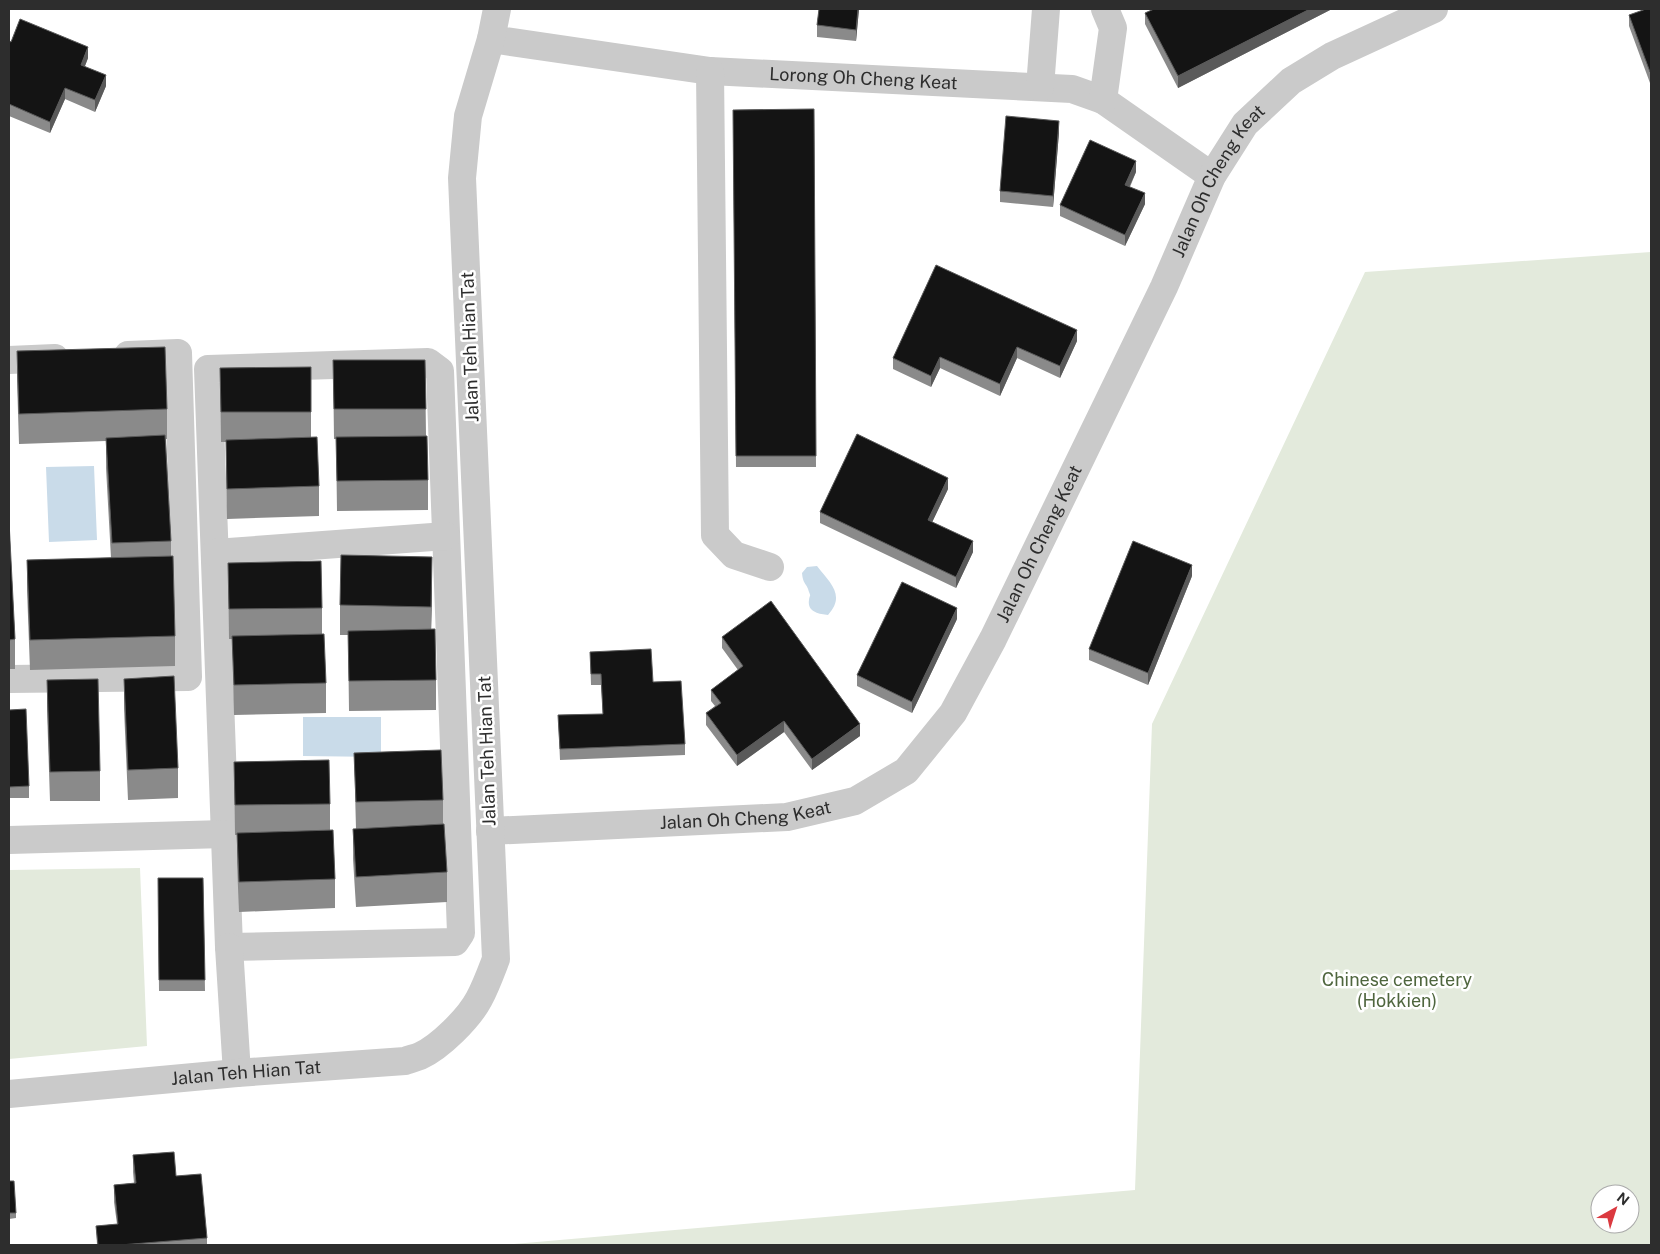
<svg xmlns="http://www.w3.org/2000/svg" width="1660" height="1254" font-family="'Public Sans',sans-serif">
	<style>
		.green { fill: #e3eadc; fill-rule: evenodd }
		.water { fill: #c9dbe9 }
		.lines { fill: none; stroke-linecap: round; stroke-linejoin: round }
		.minor { stroke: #cacaca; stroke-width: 28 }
		.wall { fill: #8a8a8a }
		.shaded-wall { fill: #5a5a5a }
		.building { fill: #141414; stroke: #5a5a5a }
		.labels { text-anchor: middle; stroke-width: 5; stroke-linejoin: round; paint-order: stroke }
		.street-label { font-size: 18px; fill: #2d2d2d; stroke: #fff }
		.park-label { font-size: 18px; fill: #4f663e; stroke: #fff }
	</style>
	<rect width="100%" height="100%" fill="#fff"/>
	<path class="green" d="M1651,252V1245H503L1135,1190L1152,724L1365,272ZM1600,1194H1630V1224H1600Z
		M140,868L147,1046L9,1059V870Z"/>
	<path class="water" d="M94,466L97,540L49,542L46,467Z
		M817,566C830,583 846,595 828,615C819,614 807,612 809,600C810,594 811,597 809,592C807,583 803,585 802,573L807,567Z
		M303,717H381V757L303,756Z"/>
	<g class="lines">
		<g class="minor">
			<path id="s1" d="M491,39L710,71L1072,89L1103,100L1212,176"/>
			<path d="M710,71L715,535L734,555L770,567"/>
			<path d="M1040,87L1046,9"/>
			<path d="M1103,100L1113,28L1105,9"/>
			<path d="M9,360L55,358"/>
			<path d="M428,362L440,371L461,933L455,942L229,947L208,369Z"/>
			<path d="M215,553L446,536"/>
			<path d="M9,679L188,677L178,353L128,355"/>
			<path id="s2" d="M490,831L787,817L855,801L906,771L953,713L993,639L1164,287L1212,176L1245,124L1291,81L1332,56L1434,9"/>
			<path d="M9,840L225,834"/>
			<path d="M229,947L237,1073"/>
			<path id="s3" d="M9,1094L237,1073L405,1061C410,1059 415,1058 420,1056C440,1047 469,1018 479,999C486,986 491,972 496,959L462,178L468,116L491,39L497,9"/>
		</g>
	</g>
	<path class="wall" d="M819,9H859L856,41L817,37V25Z
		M1332,9L1178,88L1145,24V13Z
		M1651,9V83H1650L1629,26V15Z
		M9,41L88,58L85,66L106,86L95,112L65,99L50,133L9,116Z
		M814,109L816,467H736L733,110Z
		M1059,132L1053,207L1000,202V191Z
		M1136,172L1130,187L1145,204L1125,246L1060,216V205Z
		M1077,341L1060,378L1017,358L1000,396L940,368L931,387L893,369V358Z
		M17,351L167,409V439H166L171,541V556L175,636V666L30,670L27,590V560L111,558L106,468V441L19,444L17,381Z
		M333,360H425L426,436L428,480V510L337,511L336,439H334Z
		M311,367V437L319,486V516L227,519L226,470V442H221L220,368Z
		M948,489L932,522L973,552L956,588L820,523V512Z
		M9,521L15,639V669H9Z
		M228,563L322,608V634L326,683V713L234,715L232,639H229Z
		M1192,576L1148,685L1089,660V649Z
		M432,587L431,629L436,680V710L349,711L348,635H340V605Z
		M957,619L912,713L857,686V675Z
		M722,637L860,736L812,770L784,732L737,766L706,725V713L715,706L711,701V690L738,670L722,648Z
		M590,652L653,682L685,744V755L560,760L558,715L603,714L601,685H591Z
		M124,679L178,768V798L128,800L124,709Z
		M47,680L100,771V801H50L47,710Z
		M9,710L29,786V798H9Z
		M354,753L443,800V824L447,872V902L356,907L353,859V829H356Z
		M234,762L330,804V830L335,879V908L239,912L237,863V835H235Z
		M158,878H203L205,991H159Z
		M133,1155L176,1176L207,1238V1245H97L96,1226L117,1224L114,1202V1185L134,1183L133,1172Z
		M9,1181L16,1213V1218L9,1219Z"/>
	<path class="shaded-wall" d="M858,9H859L856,41V30Z
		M1310,9H1332L1178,88V76Z
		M88,47V58L81,76V65Z
		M1651,71V83H1650V72Z
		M106,75V86L95,112V100Z
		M65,88V99L50,133V122Z
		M1059,121V132L1053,207V196Z
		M1136,161V172L1125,196V185Z
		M1145,193V204L1125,246V235Z
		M1077,330V341L1060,378V366Z
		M1017,347V358L1000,396V384Z
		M940,357V368L931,387V376Z
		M948,478V489L928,531V520Z
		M973,541V552L956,588V577Z
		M432,557V587L431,637V607Z
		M1192,565V576L1148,685V673Z
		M957,608V619L912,713V702Z
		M784,721V732L737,766V755Z
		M860,724V736L812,770V759Z"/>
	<path class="building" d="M819,9H858L856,30L817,25Z
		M1154,9H1310L1178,76L1145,13Z
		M1646,9H1651V71L1650,72L1629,15Z
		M20,19L88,47L81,65L106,75L95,100L65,88L50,122L9,104V41L11,42Z
		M814,109L816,456H736L733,110Z
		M1006,116L1059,121L1053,196L1000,191Z
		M1090,140L1136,161L1125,185L1145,193L1125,235L1060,205Z
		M936,265L1077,330L1060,366L1017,347L1000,384L940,357L931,376L893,358Z
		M165,347L167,409L19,414L17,351Z
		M333,360H425L426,409H334Z
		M311,367V412H221L220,368Z
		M857,434L948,478L928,520L973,541L956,577L820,512Z
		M165,435L171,541L112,543L106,438Z
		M427,436L428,480L337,481L336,437Z
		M317,437L319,486L227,489L226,440Z
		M9,521L15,639L9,640Z
		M1133,541L1192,565L1148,673L1089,649Z
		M341,555L432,557L431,607L340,605Z
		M173,556L175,636L30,640L27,560Z
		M321,561L322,608L229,609L228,563Z
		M902,582L957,608L912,702L857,675Z
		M771,601L860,724L812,759L784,721L737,755L706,713L721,703L711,690L743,666L722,637Z
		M435,629L436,680L349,681L348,631Z
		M324,634L326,683L234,685L232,636Z
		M651,649L653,682L681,681L685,744L560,749L558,715L603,714L601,674H591L590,652Z
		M174,676L178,768L128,770L124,679Z
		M98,679L100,771L50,772L47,680Z
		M26,709L29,786L9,787V710Z
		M441,750L443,800L356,802L354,753Z
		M329,760L330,804L235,805L234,762Z
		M444,824L447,872L356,877L353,829Z
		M333,830L335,879L239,882L237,833Z
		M158,878H203L205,980H159Z
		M174,1152L176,1176L201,1174L207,1238L120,1245H98L96,1226L118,1224L114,1185L136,1183L133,1155Z
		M9,1181H14L16,1213H9Z"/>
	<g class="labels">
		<g class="street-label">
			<text dy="6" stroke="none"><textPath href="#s1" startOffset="375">Lorong Oh Cheng Keat</textPath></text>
			<text dy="6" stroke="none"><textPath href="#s2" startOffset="1096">Jalan Oh Cheng Keat</textPath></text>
			<text transform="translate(470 347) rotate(-92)" y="6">Jalan Teh Hian Tat</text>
			<text dy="6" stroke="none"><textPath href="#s2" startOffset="691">Jalan Oh Cheng Keat</textPath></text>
			<text transform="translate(487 751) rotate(-92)" y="6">Jalan Teh Hian Tat</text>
			<text dy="6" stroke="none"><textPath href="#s2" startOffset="256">Jalan Oh Cheng Keat</textPath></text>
			<text dy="6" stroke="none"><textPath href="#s3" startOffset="238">Jalan Teh Hian Tat</textPath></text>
		</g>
		<g class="park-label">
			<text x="1397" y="986">Chinese cemetery<tspan x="1397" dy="21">(Hokkien)</tspan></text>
		</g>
	</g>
	<rect width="1660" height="1254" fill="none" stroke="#2d2d2d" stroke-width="20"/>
	<g transform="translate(1615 1209) rotate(39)"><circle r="24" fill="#ffffff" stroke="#ababab"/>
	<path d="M0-4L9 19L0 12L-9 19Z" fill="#db393f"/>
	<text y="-8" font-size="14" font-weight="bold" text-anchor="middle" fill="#2d2d2d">N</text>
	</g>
</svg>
